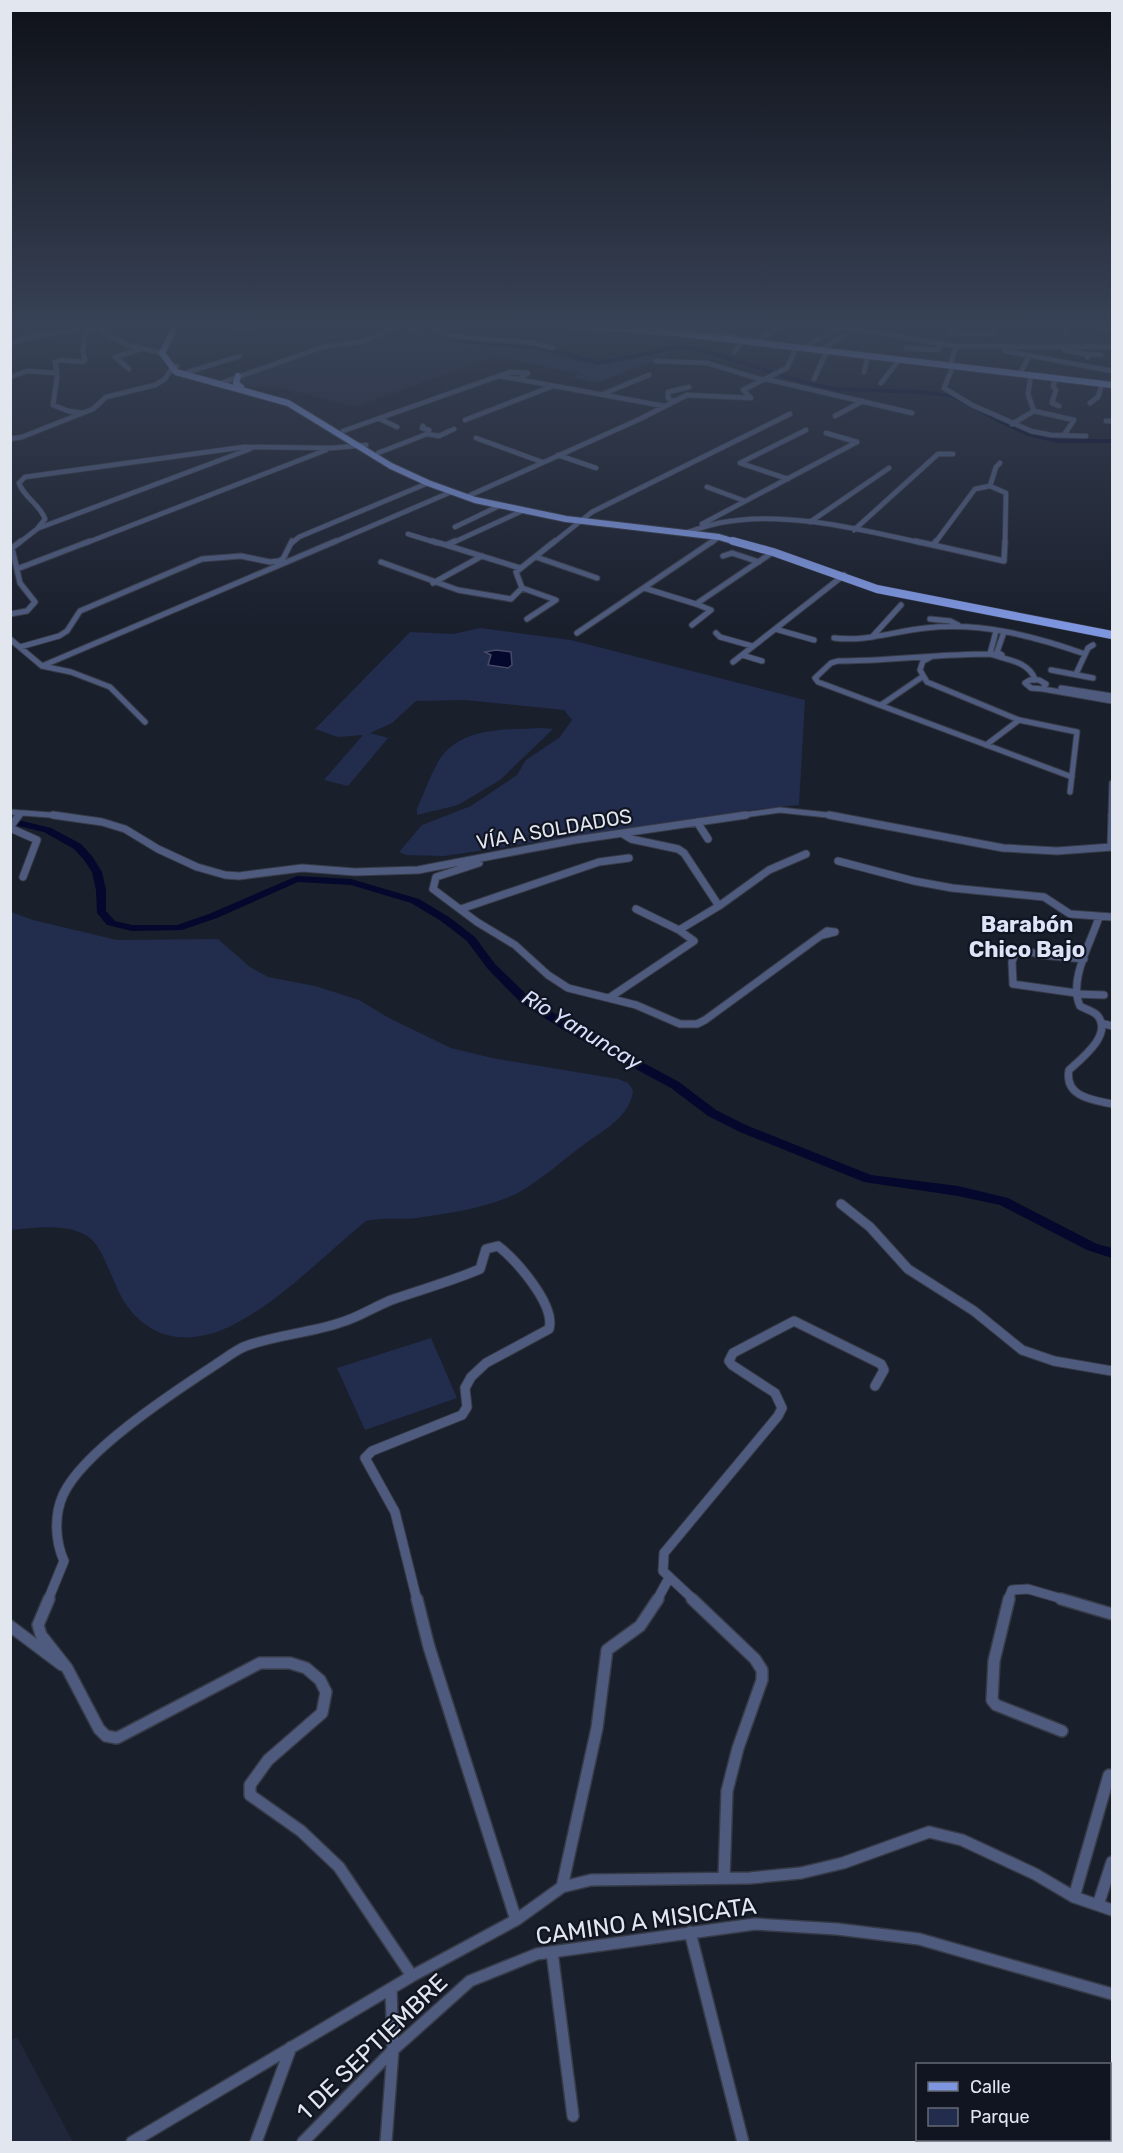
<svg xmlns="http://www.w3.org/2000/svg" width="1123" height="2153" font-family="Rubik,sans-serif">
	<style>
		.built { fill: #21273a }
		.green { fill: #222c4d }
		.water { fill: #04082c; stroke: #474b66; stroke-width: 1.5 }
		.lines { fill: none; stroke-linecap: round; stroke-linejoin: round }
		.river { fill: #04082c; fill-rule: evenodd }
		.minor-far4-casing { stroke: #363b47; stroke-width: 6 }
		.minor-far3-casing { stroke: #363b47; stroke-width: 7 }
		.minor-far2-casing { stroke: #363b47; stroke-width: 9 }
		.minor-far1-casing { stroke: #363b47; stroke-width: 11 }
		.minor-casing { stroke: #363b47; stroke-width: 14 }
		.major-far1-casing { stroke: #363b47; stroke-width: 8 }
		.major-casing { stroke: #363b47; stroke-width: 9 }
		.minor-far4 { stroke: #4f5b7e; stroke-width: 4.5 }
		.minor-far3 { stroke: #4f5b7e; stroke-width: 5 }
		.minor-far2 { stroke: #4f5b7e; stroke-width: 7 }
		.minor-far1 { stroke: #4f5b7e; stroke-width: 9 }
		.minor { stroke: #4f5b7e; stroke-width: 11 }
		.major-far1 { stroke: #7e96e0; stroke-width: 6 }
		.major { stroke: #7e96e0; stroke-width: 8 }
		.labels { text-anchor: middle; stroke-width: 4.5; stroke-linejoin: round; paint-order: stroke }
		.street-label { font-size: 20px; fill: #e2e6ef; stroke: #111522 }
		.water-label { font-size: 21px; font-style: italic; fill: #d7e1fe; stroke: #111522 }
		.quarter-label { font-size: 22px; font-weight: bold; fill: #dde4f7; stroke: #111522 }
		.near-street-label { font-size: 24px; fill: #e2e6ef; stroke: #111522 }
	</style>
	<rect width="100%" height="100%" fill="#1a1f2c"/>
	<path class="built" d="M384,333L494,357L355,407L284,389L244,386L240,383V378L307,355L308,353L333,345L358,343Z
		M17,2037L73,2142H11V2040Z"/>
	<path class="green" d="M425,334L453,341L539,350L567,360L596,365L630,360L664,351L674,353L596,383L574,378L580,372L559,370L417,339Z
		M480,628L571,640L805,700L799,805L759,809L444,856L406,855L399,852L422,825L471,806L517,775L526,760L560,737L572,720L564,710L465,700L416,701L392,723L370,733L388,738L348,786L324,780L363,735L338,737L315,729L410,632L453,634Z
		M543,728L553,729L500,780L458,805L417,815V809C424,793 430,776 438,762C459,726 506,730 543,728Z
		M11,912L33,920L117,940L218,939L250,967L268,977L315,986L359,1000L389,1018L451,1048L492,1058L618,1079L628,1083L633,1090C631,1115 606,1129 586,1143C565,1158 546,1176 523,1190C494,1207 451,1213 417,1218C399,1220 383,1217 366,1221C324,1255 282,1300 233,1325C193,1345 152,1343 125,1303C114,1286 106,1256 94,1242C76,1221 34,1228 11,1230Z
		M431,1338L457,1398L365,1430L337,1368Z"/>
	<path class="water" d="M496,650L511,652L512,665L508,668L488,665L491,655L485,652Z"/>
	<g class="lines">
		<path class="river" d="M415,325H424L450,336L467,340L536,344L599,361L679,345L702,348L807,381L835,387L922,390L955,395L1004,421L1033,432L1058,439H1112V443H1058L1027,436L1000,423L951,398L922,394L835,391L804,384L701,352L679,349L599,365L536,348L467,344L448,340Z
			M10,818L51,828L81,844L92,856L102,872L106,890V911L115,921L132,925H177L209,914L297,876L351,879L419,899L449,917L475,937L495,964L529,997L573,1025L679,1082L716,1110L748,1126L871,1175L958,1186L1008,1198L1097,1244L1112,1248V1258L1087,1250L1000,1205L958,1196L864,1182L740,1132L708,1116L671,1088L565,1031L521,1003L487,968L467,941L441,921L411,903L351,885L298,882L217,918L182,930L132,931L107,925L97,913L96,890L92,872L84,860L74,849L44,832L10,824Z"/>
		<g class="minor-far4-casing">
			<path id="minor-far4" d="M229,325L239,329L257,325
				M404,325L422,334
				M424,325L451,336L534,343L553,348
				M719,325L710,333L733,336L732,340
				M831,325L956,346L1112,347
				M934,325L954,327
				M1067,325V333
				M1084,325L1112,327
				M446,327L449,325
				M25,329L41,335L117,325
				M676,333L681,325
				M952,333L993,334
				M10,343L41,335
				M755,343L781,325
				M803,348L833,330
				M906,348L938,350L940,344
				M1065,350L1090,355
				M820,351L857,327
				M1005,351L1112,371
				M734,352L743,341
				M1087,357L1092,354L1101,355
				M656,361L707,363L763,380
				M950,366L956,346
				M953,366L944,388L972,405L1031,431L1051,435L1086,436
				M129,369L115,357L138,350
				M188,372L240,356
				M864,372L868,356
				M1020,374L1029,356
				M1031,375L1028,394L1034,411
				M500,376L664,406
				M10,377L27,371L57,373L55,362L61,360L83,362L85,360L83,351L85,333L95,328L127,345L162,353
				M57,377L53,405L68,411L83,413
				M1056,378L1053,386L1056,390L1052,403L1059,406
				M766,379L912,413
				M814,379L827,351
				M881,383L899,360
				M218,384L323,347L365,341L399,325
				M603,394L649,375
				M673,401L668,398V392L689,387
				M1090,403L1098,397L1102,384
				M835,416L863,401
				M380,419L397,427
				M465,420L553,386
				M1106,421H1112
				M1012,424L1034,411L1074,420L1064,435
				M343,431L510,372L528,373L519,379
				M427,434L439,436L454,429
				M476,438L542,462
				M10,439L22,437L93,409L106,397L155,385L165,379L172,368L177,366
				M378,453L427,434L429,430L422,428L423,426
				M558,455L596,468
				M788,479L740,463L806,430
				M990,486L996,467L1000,463
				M707,487L745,501
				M466,497L640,419L687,395L751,398L743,390L787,368L796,348
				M810,522L889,468
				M702,524L857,442L826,433
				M455,527L499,506
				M39,528L250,449
				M854,530L938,454H953
				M688,532C698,529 709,525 719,523C782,510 860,529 922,543
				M408,534L437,543
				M19,543L37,529L45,519C40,504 24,498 19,483L25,477L244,447L332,448L366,445
				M86,543L326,450
				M292,543L299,537L428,483
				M332,543L451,492
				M452,543L522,511
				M553,543L592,512L790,414
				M711,543L719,537
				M935,543L975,489L990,486L1006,493L1005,543"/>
		</g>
		<g class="minor-far3-casing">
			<path id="minor-far3" d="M432,541L446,545L455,541
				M915,541L933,545
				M446,545L520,568
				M933,545L1004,561L1005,541
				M933,545L936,541
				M723,556L732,553L759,562
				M536,557L597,578
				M381,562L458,590L511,599L522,588L516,572L555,541
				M17,569L90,541
				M433,583L482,556
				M522,588L556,600L527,619
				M644,588L696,604
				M10,614L27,611L35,602L20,583L12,548L21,541
				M930,619L950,621L958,625
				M692,625L711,610L696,604L773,552
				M775,629L814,640
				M996,631L990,654C1007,660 1028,661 1035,679
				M577,633L713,541
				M716,633L720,637L752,646
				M872,637L901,605
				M834,638C866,642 895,631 926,628C981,622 1034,636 1085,654
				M10,639L42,666L71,672L110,687L145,722
				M20,647L59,636L67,631L80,611L202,559L241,556L270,562L279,561L283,559L292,541
				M998,654C944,653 892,661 838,661L831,663L815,678L818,682L1072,777
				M742,655L762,661
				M1002,655L997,652L1004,632
				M931,657L923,661L920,670L927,682L1019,720L1077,732L1070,792
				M733,662L844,575
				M42,666L336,541
				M1051,670L1093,678
				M1076,674L1088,648L1093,645
				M1030,680H1039L1046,684L1043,689L1031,688L1025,683Z
				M1061,688L1112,696
				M1043,689L1112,701
				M881,705L922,677
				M986,745L1019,720
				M10,812L64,816
				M18,816L20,813
				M736,816L780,810L837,816
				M1111,816L1112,783"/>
		</g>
		<g class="minor-far2-casing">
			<path id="minor-far2" d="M53,815L102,822L125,829L158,849L197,867L225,875L239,876L302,868L355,872L418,870L575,840L746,815
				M829,815L1003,848L1057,851L1112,847
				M697,822L708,839
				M10,827L19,815
				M10,828L37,840L23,877
				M623,834L631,839L678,849L684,853L719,906
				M1111,847L1112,815
				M838,861L914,881L952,888L1044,897L1070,914L1112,917
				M479,863L436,877L433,889L477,922L515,945L548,975L568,988L636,1005L680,1024H697L705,1020L827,931L835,932L823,935
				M461,909L599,862L629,858
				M1099,917C1091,943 1068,980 1080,1006C1085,1009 1093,1011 1097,1015C1114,1034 1081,1059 1069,1070C1064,1097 1093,1100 1112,1104
				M679,930L719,906L769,870L806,854
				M1076,993L1013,984L1012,962L1016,951L1021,949L1041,955L1084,959
				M1076,994L1104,995
				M609,998L694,941L679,930L636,909
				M1101,1023L1112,1026"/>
		</g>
		<g class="minor-far1-casing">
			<path id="minor-far1" d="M841,1204L870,1227L908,1269L974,1311L1022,1350L1054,1361L1112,1371
				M48,1600L64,1561C55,1541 54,1515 63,1495C83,1451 174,1392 215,1365C225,1359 235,1350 246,1346C276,1335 309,1333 339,1323C358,1318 375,1306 394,1299C423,1289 452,1281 480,1269L486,1249L498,1246C516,1260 556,1305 549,1329L486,1363L471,1377L465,1388L467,1407L462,1415L372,1451L365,1458L395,1512L417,1600
				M657,1600L669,1578
				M694,1600L663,1571L664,1553L778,1416L782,1408L775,1393L732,1365L729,1361L733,1353L794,1321L881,1364L884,1370L875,1386
				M1008,1600L1012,1590L1028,1589L1066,1600"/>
		</g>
		<g class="minor-casing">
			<path id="minor" d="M49,1599L38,1625L41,1635L67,1668L99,1729L106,1736L117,1738L260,1663H290L306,1668L320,1680L326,1692L322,1713L268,1760L250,1785V1795L301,1831L339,1867L412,1976
				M417,1599L429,1647L516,1920
				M692,1599L755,1659L762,1670V1680L738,1748L727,1791L724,1878
				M1009,1599L994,1661L992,1700L996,1705L1062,1731
				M1061,1599L1112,1614
				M10,1626L62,1665
				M562,1887L597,1728L607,1650L640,1626L658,1599
				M1074,1897L1109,1775
				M1098,1905L1112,1862
				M690,1932L743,2142
				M552,1952L573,2116
				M132,2142L412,1976L516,1920L562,1887L591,1880L750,1878L801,1873L843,1863L929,1832L962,1840L1035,1874L1074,1897L1112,1910
				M256,2142L291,2047
				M303,2142L393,2050L470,1981L537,1954L755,1924L837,1929L919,1939L1112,1994
				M386,2142L393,2050L391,1989"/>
		</g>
		<g class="major-far1-casing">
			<path id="major-far1" d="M176,325L162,353L176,372L288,403L391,466L428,483L475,500L566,519L719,537L739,543
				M571,325L676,333L1112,385
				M238,376L236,383L241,387"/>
		</g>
		<g class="major-casing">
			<path id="major" d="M733,541L773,552L877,589L1112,635"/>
		</g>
		<use href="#minor-far4" class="minor-far4"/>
		<use href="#minor-far3" class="minor-far3"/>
		<use href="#minor-far2" class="minor-far2"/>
		<use href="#minor-far1" class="minor-far1"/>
		<use href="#minor" class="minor"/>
		<use href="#major-far1" class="major-far1"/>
		<use href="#major" class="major"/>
	</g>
	<linearGradient id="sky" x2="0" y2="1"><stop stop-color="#0e1118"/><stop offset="0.52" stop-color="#384256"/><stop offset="1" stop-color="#384256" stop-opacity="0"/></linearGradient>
	<rect width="1123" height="627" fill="url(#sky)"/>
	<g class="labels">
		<g class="street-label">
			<text transform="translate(554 829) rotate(-10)" y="7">VÍA A SOLDADOS</text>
		</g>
		<g class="water-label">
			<text transform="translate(582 1030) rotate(31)" y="7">Río Yanuncay</text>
		</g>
		<g class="quarter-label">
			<text x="1027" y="932">Barabón<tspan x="1027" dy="25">Chico Bajo</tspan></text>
		</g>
		<g class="near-street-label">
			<text transform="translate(646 1921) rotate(-8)" y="8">CAMINO A MISICATA</text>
			<text transform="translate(372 2047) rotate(-44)" y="8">1 DE SEPTIEMBRE</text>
		</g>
	</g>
	<rect width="1123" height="2153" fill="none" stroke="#e2e6ef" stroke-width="24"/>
	<rect x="916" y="2063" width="195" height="78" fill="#111522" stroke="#656974" stroke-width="1.5"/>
	<rect x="928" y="2082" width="30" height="9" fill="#7e96e0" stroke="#656974" stroke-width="1.5"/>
	<text x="970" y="2093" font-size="18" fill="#e2e6ef">Calle</text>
	<rect x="928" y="2108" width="30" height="18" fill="#222c4d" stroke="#656974" stroke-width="1.5"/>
	<text x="970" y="2123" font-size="18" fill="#e2e6ef">Parque</text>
</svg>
